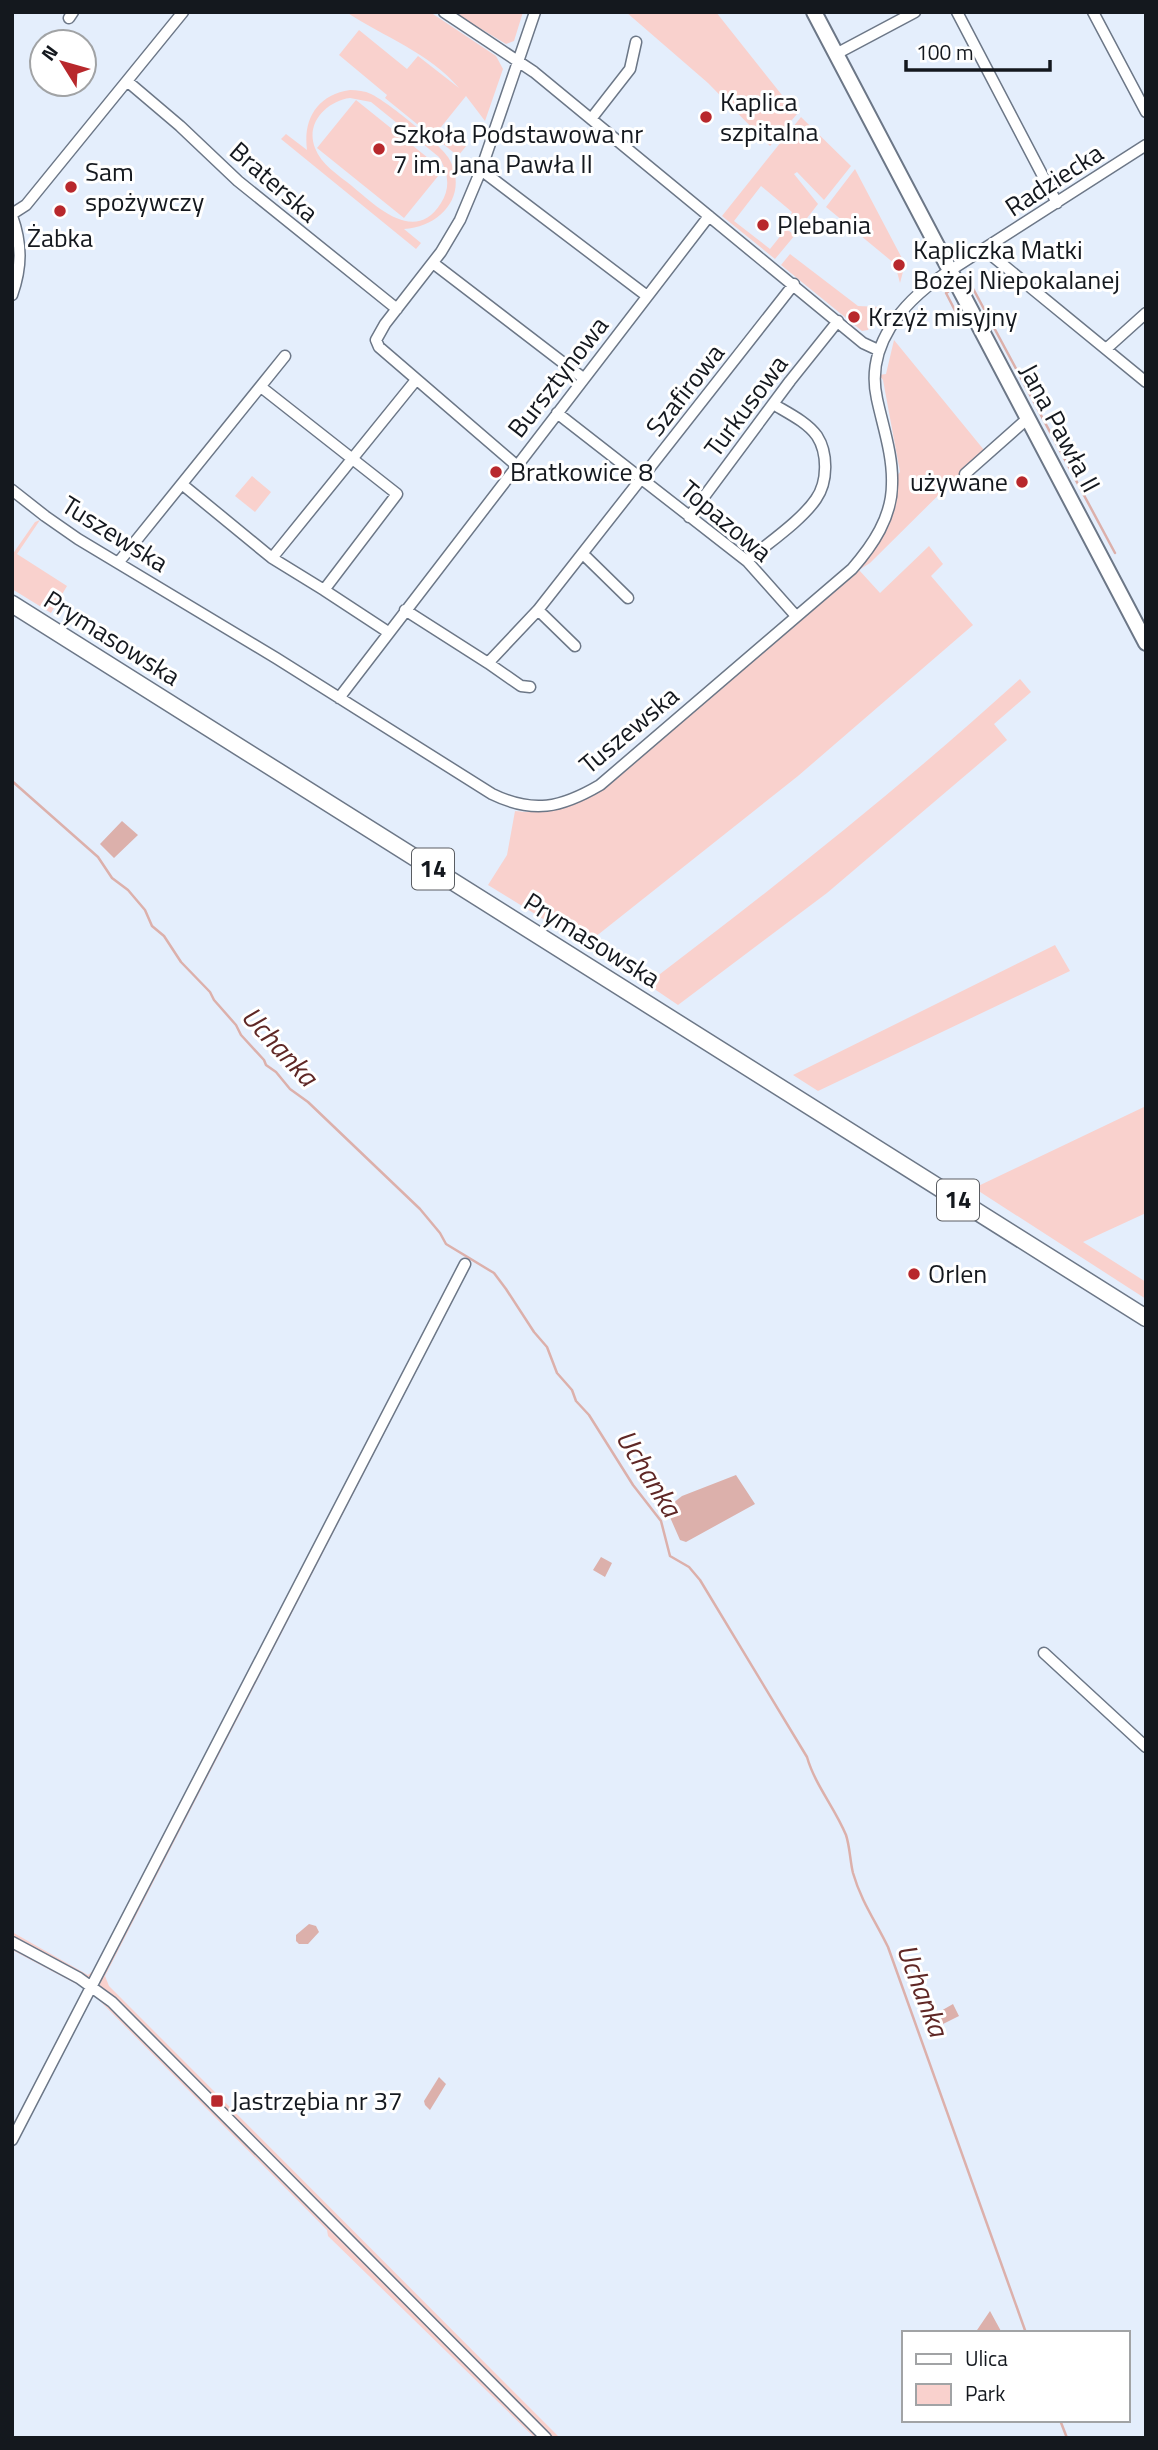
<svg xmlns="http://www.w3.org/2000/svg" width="1158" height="2450" font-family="'Titillium Web',sans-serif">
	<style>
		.green { fill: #f9d1cd; fill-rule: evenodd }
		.water { fill: #dcb0ab }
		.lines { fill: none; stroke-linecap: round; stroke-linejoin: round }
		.stream { stroke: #dcb0ab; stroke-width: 2.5 }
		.street-casing { stroke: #6c7787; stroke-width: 13 }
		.secondary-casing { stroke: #6c7787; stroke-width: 18 }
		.primary-casing { stroke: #6c7787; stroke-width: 19 }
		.street { stroke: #fff; stroke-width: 10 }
		.secondary { stroke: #fff; stroke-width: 14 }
		.primary { stroke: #fff; stroke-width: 16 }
		.poi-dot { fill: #b8282c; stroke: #fff; stroke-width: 2.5 }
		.labels { text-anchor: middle; stroke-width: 6; stroke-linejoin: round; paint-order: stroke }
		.shield { fill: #fff; stroke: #5a5d62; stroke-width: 2 }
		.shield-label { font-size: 24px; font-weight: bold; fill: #14181e }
		.poi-label { font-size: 26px; fill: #14181e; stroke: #fff; text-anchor: start }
		.street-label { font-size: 26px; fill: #14181e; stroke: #fff }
		.water-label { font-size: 28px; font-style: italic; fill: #5f2725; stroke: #fff }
	</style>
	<rect width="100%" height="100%" fill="#e4eefc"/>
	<path class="green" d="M346,12H430L496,56L503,69L485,121L466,96L433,137L385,98L387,95L339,55L359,30L407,69L418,56L459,88C430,53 384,37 346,12Z
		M453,12H523L514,41L506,44Z
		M626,12H716L797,114L770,146L708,83Z
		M350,90C357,90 365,91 371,94C385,100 440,144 448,157C470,193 442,227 404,229L421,243L416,249L281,139L286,134L307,150C303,119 317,95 350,90ZM350,98L371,102L439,157C448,172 451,188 441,203C415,245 376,206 352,186C338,175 321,164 315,148C305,123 327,101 350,98Z
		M356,100L443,170L404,218L317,148Z
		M801,117L851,166L824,200L797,172L794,174L818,204L801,226L790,217L792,212L761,186L734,221L770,249L786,229L795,235L775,259L722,216Z
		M447,129L467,145L458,156L438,140Z
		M855,169L905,264L900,283L895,264L826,207Z
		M790,254L858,306L880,307L868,330L862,331L781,265Z
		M894,340L984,450L870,563L859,570L880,593L929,546L943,564L931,576L973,625L798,776L585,945L488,885L507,855L515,811C546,815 572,807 599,792L858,570C882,542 898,513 897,476L900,472L883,380L879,375L886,374Z
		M252,476L271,492L255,512L235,496Z
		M40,520L17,554L67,586L51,613L12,589V555L35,522Z
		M1020,679L1031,692L994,724L1007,740L827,893L678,1005L647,984C775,887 901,787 1020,679Z
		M1055,945L1070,971L818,1091L793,1075Z
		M1146,1106V1213L1083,1242L1146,1282V1299L974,1188Z
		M461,1263L469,1269L105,1976L109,1986L560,2438H535L328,2236L327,2230L99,2000L84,1988L12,1950V1932L88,1975L93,1971Z"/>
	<path class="water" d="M122,821L138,835L114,858L100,844Z
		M736,1475L755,1504L686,1542L680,1540L669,1515L668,1507L682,1496Z
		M601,1557L612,1563L605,1577L593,1570Z
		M309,1924L316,1926L319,1932L308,1944H299L296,1941V1935Z
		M953,2004L959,2016L935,2028L931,2025L930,2020L932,2016Z
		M439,2077L446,2084L430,2110L425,2105L424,2101Z
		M990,2311L1002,2333H975Z"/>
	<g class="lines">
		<path class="stream" d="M967,282L969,281L1115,553
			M948,292L946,293L963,326
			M12,781L98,857L112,878L128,890L145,910L152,926L164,936L181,962L210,992L214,1000L236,1025L241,1035L264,1060L266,1065L276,1072L290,1089L308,1102L420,1209L440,1233L446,1244L494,1273L506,1289L534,1332L547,1347L557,1373L572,1390L576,1401L589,1415L633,1485L661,1521L670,1556L689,1567L700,1580L807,1757C815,1785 835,1808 846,1835C850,1847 850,1861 853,1873C861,1901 876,1922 888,1947L1026,2333
			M1060,2420L1067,2438"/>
		<g class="street-casing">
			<path id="street" d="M444,12L534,72L863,343L878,350
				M957,12L1057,203
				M1093,12L1146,112
				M69,18L73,12
				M836,54L915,12
				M127,81L180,126L238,181L397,309
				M591,119L630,69L636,42
				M481,170L647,296
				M12,214L26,205L183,12
				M12,216C22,244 22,267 12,295
				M985,250L1146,382
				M433,263L583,378
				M1106,349L1146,313
				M557,413L747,561L796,616
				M516,465L379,347L376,340L385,324L441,252L460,220L481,170L535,12
				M965,474L1027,419
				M183,485L272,558L324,590L397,494L261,387
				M12,490L45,516L78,539L276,658L492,794C533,814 561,808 600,785L852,569C873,545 892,517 892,484C893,455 883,427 877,399C865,346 902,303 943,275L1146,145
				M689,517L790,381L838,321
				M583,554L628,598
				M272,558L416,380
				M747,561C768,543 801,521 816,499C828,482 828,453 817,436C807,422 788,413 773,404
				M118,563L285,356
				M324,590L388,632
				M405,610L488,663L538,610L794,284
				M538,610L575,646
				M488,663L521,686L530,687
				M339,698L709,216
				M1044,1653L1146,1747
				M12,1942L79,1978L112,2002L546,2438
				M12,2140L465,1264"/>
		</g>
		<g class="secondary-casing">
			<path id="secondary" d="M814,12L1146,643"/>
		</g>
		<g class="primary-casing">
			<path id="primary" d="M12,604L1146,1318"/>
		</g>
		<use href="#street" class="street"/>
		<use href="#secondary" class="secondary"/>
		<use href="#primary" class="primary"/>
	</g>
	<g class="poi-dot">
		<circle cx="706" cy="117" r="7"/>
		<circle cx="379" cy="149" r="7"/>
		<circle cx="71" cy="187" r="7"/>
		<circle cx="60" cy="211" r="7"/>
		<circle cx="763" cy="225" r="7"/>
		<circle cx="899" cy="265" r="7"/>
		<circle cx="854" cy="317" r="7"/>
		<circle cx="496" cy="472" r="7"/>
		<circle cx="1022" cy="482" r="7"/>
		<circle cx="914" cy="1274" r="7"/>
		<rect x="210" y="2094" width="14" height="14" rx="3.5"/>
	</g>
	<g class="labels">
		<g class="shield">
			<rect x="412" y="848.5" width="42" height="41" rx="5"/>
			<rect x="937" y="1179.5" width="42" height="41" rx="5"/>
		</g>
		<g class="shield-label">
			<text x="433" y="877">14</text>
			<text x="958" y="1208">14</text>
		</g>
		<g class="poi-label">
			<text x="720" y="111">Kaplica<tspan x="720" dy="30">szpitalna</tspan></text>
			<text x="393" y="143">Szkoła Podstawowa nr<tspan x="393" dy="30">7 im. Jana Pawła II</tspan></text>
			<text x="85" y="181">Sam<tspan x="85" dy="30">spożywczy</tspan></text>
			<text x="777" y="234">Plebania</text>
			<text x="60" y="247" text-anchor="middle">Żabka</text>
			<text x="913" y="259">Kapliczka Matki<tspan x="913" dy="30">Bożej Niepokalanej</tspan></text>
			<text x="868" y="326">Krzyż misyjny</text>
			<text x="510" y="481">Bratkowice 8</text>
			<text x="1008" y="491" text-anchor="end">używane</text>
			<text x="928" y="1283">Orlen</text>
			<text x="231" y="2110">Jastrzębia nr 37</text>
		</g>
		<g class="street-label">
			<text transform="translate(1054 180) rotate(-33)" y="9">Radziecka</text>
			<text transform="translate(274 182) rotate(41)" y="9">Braterska</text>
			<text transform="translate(558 377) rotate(-52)" y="9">Bursztynowa</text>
			<text transform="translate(685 390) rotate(-52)" y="9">Szafirowa</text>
			<text transform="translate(746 406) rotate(-53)" y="9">Turkusowa</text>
			<text transform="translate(1060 428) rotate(62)" y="9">Jana Pawła II</text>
			<text transform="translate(726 521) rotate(40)" y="9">Topazowa</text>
			<text transform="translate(115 534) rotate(32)" y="9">Tuszewska</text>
			<text transform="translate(112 638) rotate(32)" y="9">Prymasowska</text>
			<text transform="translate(629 730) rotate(-40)" y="9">Tuszewska</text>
			<text transform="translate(592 940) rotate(32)" y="9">Prymasowska</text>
		</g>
		<g class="water-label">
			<text transform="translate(280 1046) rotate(47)" y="10">Uchanka</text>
			<text transform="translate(649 1473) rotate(58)" y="10">Uchanka</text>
			<text transform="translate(923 1990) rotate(69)" y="10">Uchanka</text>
		</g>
	</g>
	<rect width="1158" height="2450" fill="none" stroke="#14181e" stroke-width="28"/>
	<rect x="902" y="2331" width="228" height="91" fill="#ffffff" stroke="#a1a3a5" stroke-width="2"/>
	<rect x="916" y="2354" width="35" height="10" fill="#ffffff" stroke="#a1a3a5" stroke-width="2"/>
	<text x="965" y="2366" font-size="21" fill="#14181e">Ulica</text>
	<rect x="916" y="2384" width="35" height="21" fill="#f9d1cd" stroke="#a1a3a5" stroke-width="2"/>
	<text x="965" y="2401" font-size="21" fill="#14181e">Park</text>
	<g transform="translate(63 63) rotate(307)"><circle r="33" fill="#ffffff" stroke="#a1a3a5" stroke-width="2"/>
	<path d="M0-5L12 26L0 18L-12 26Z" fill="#b8282c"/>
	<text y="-10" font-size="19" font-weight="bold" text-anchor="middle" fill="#14181e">N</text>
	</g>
	<path d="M906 60v10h144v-10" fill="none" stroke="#14181e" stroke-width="3.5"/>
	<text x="916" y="60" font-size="21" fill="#14181e" stroke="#ffffff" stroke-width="5" paint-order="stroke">100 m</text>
</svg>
